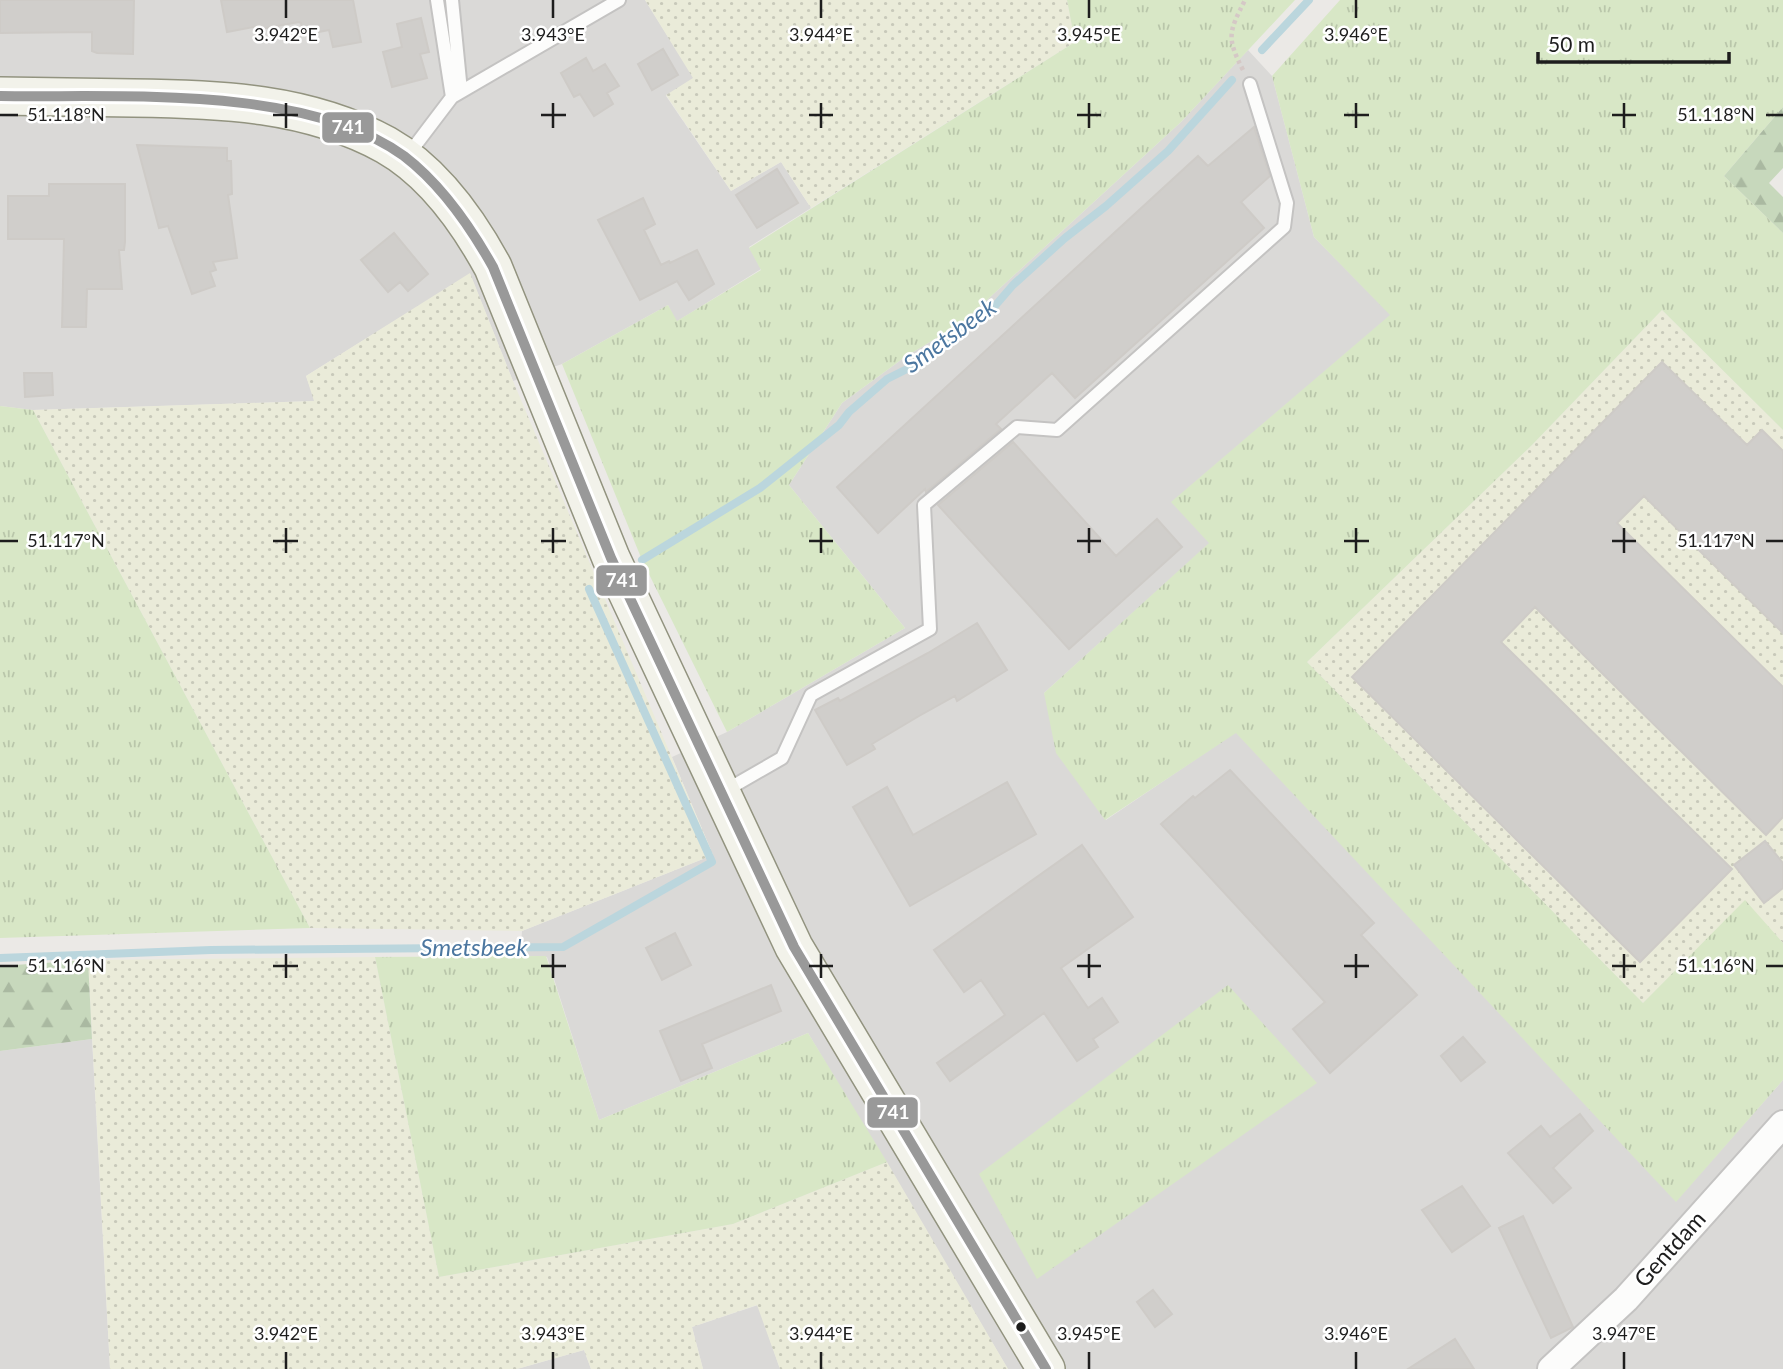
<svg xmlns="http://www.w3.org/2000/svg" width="1783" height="1369" font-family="Lato,sans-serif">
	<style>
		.residential { fill: #dad9d7 }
		.farmland { fill: url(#farmland-dots) }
		.grass { fill: url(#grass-tufts) }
		.forest { fill: url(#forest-firs) }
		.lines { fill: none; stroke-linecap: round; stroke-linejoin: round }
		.stream { stroke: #bbd6dd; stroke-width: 8 }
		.building { fill: #d0cecb; stroke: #cecbc7; stroke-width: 2 }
		.lane-casing { stroke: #c4c3c2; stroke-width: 16 }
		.street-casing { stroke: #c4c3c2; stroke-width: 30 }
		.secondary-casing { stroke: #92937f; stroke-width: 40 }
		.path { stroke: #d5c8c6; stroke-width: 4.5; stroke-dasharray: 3.5 3.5; stroke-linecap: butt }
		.lane { stroke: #fcfcfb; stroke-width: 12 }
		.street { stroke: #fcfcfb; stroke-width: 26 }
		.secondary { stroke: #f2f2ea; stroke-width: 37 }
		.bus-1-casing { stroke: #fff; stroke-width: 16 }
		.bus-1 { stroke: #999; stroke-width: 10 }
		.ticks { fill: none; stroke: #1d1d1d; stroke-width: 2.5 }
		.bus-dot { fill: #1d1d1d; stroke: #fff; stroke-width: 2.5 }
		.labels { text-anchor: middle; stroke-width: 5; stroke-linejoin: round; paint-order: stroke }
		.street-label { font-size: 23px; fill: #1d1d1d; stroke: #fff }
		.water-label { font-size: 24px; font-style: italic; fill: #4c77a0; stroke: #fff }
		.ticks-label { font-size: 18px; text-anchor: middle; fill: #1d1d1d; stroke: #fff; stroke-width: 5; stroke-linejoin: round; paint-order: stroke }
		.line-badge { stroke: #fff; stroke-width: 2.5 }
		.badge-label { font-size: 19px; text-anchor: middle; font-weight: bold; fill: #fff }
	</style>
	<defs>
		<pattern id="farmland-dots" width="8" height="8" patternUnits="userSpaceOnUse" patternTransform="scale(1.75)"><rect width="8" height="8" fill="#eaebd9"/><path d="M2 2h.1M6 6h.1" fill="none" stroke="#c8c9ba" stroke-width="1.8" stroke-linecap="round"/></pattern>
		<pattern id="grass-tufts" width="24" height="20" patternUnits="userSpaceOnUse" patternTransform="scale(1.75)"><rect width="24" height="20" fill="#d8e7c6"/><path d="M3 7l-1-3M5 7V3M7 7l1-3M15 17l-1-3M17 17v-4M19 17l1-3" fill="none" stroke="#b9c6aa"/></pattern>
		<pattern id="forest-firs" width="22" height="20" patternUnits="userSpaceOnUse" patternTransform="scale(1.75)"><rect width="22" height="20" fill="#c7d8bc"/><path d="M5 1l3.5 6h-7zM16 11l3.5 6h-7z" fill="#aab9a1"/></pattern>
	</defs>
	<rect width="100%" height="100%" fill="#ebe9e6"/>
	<path class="residential" d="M0,0H645L694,78L666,96L731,191L781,162L811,208L749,247L761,269L676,322L668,305L562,364L513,381L470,274L306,376L315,401L33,410L0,406Z
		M1248,50L1272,76L1314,237L1391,315L1172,502L1210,543L1044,693L1106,820L1236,732L1676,1201L1783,1080V1369H1008L808,1033L599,1120L547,957L520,956L522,931L713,855L672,757L727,732L905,628L789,485L842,403L905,357L963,322L1181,122Z
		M92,1039L110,1369H0V1051Z
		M758,1305L780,1369H703L692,1327Z
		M584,1350L591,1369H517Z"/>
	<path class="farmland" d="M645,0H1067L1075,42L811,208L781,162L731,191L666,95L693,78Z
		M470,273L513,381L713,855L522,931L310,928L33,410L314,401L306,376Z
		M1662,310L1783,430V943L1745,901L1643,1003L1307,662L1532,445Z
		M375,957L439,1277L733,1224L887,1162L1008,1369H780L757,1305L692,1327L703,1369H591L584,1350L517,1369H110L88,960Z"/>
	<path class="grass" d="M1067,0H1295L1181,122L963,322L905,357L842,403L789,485L905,628L727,732L642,560L562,364L668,305L677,321L761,270L749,248L1075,42Z
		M1340,0H1783V107L1724,176L1783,233V430L1662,310L1532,445L1307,662L1643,1003L1745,900L1783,943V1080L1676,1202L1236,733L1105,820L1056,753L1044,693L1209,543L1171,502L1390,315L1314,237L1272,76Z
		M0,406L33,410L310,928L0,938Z
		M546,956L599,1120L808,1033L887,1162L733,1224L439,1277L375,957Z
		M1228,985L1317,1083L1037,1279L979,1174Z"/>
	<path class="forest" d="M1783,107V168L1769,183L1783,197V233L1724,176Z
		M88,960L92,1039L0,1051V966Z"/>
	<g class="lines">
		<path class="stream" d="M1262,50L1309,0
			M642,560L760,488L839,425L849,412L887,379L917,364L994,307L1013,285L1065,238L1106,206L1168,151L1232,80
			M0,958L211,950L563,947L712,862L589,589"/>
	</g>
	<path class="building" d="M0,0H134L133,54L97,53L92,51V32L0,33Z
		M221,0H353L361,42L333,47L329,30L303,35L301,23L299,22L260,29L259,26L227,32Z
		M421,18L429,52L420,54L427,78L392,87L383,52L402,47L397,24Z
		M663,49L678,75L652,90L638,64Z
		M586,58L593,71L605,64L619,86L607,93L613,104L594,116L580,94L574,97L561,73Z
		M1254,127L1270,176L1241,202L1264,228L1075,398L1052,373L996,424L1001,429L926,492L925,489L878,533L837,487L1198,156L1208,166Z
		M137,145L227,148V161H231L232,194L228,195L237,258L213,262L216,270L210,272L215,286L192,294L168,226L159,228Z
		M777,169L798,203L757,228L736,195Z
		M49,184H125V242L124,250H119L122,289H87L86,327H62L64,239H8V196H49Z
		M643,198L655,224L644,230L661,265L669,261L670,263L697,250L714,284L689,300L677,281L640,300L598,220Z
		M394,233L428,274L408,291L400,282L388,292L361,260Z
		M1662,362L1747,445L1762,430L1783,451V633L1644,496L1617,523L1783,687V817L1766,835L1535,607L1501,642L1732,869L1640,962L1352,677Z
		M24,373H52L53,395L25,397Z
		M1013,442L1116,556L1157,519L1182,547L1069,649L938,505Z
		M977,623L1007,670L957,701L955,696L919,716L872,744L875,749L847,765L815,710L838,698L840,701L928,653Z
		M1230,770L1374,923L1361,935L1417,995L1330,1073L1293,1029L1325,1002L1161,824L1193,796L1195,798Z
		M1007,782L1036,834L910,906L853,807L887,787L913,835Z
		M1765,841L1783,863V888L1764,903L1734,865Z
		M1082,845L1133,917L1061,968L1088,1008L1102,998L1118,1022L1093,1039L1098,1047L1077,1061L1044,1013L950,1081L937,1063L1005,1015L981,980L964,992L934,950Z
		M675,933L691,965L662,980L646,948Z
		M771,985L781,1011L702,1044L712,1068L681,1081L660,1031Z
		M1463,1037L1485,1062L1461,1081L1441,1056Z
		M1580,1114L1593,1131L1553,1168L1571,1188L1553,1203L1508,1153L1541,1126L1550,1137Z
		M1462,1186L1490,1226L1452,1252L1422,1210Z
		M1523,1216L1573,1327L1551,1338L1499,1228Z
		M1153,1290L1172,1314L1155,1327L1137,1302Z
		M1455,1339L1474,1369H1408Z"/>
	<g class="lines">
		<g class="lane-casing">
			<path id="lane" d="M437,0L452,97
				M452,0L461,91
				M408,155L452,97L619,0
				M723,792L782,758L811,695L930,629L924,505L1017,427L1057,430L1284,227L1287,203L1250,84"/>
		</g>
		<g class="street-casing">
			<path id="street" d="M1551,1369L1626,1299L1783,1124"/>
		</g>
		<g class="secondary-casing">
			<path id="secondary" d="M0,96C44,97 89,97 133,98C219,99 308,102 386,145C432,171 468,221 493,267L611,558L794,947L1046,1369"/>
		</g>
		<path class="path" d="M1243,70C1226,37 1229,32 1245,0"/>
		<use href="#lane" class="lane"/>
		<use href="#street" class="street"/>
		<use href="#secondary" class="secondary"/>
		<g class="bus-1-casing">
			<path id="bus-1" d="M0,96C119,98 305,84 404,156C442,185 470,226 493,267L611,558L794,947L1046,1369"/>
		</g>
		<use href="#bus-1" class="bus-1"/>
	</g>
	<path class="ticks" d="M286,0V18M553,0V18M821,0V18M1089,0V18M1356,0V18M286,103V128M553,103V128M821,103V128M1089,103V128M1356,103V128M1624,103V128M0,115H18M273,115H298M541,115H566M809,115H833M1077,115H1101M1344,115H1369M1612,115H1636M1766,115H1783M286,528V553M553,528V553M821,528V553M1089,528V553M1356,528V553M1624,528V553M0,541H18M273,541H298M541,541H566M809,541H833M1077,541H1101M1344,541H1369M1612,541H1636M1766,541H1783M286,954V978M553,954V978M821,954V978M1089,954V978M1356,954V978M1624,954V978M0,966H18M273,966H298M541,966H566M809,966H833M1077,966H1101M1344,966H1369M1612,966H1636M1766,966H1783M286,1352V1369M553,1352V1369M821,1352V1369M1089,1352V1369M1356,1352V1369M1624,1352V1369"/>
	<circle class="bus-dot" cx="1021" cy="1327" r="6"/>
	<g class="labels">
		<g class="street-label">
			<text transform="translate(1670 1249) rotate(-48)" y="8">Gentdam</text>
		</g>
		<g class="water-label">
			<text transform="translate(950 336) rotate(-36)" y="8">Smetsbeek</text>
			<text x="474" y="956">Smetsbeek</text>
		</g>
	</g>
	<g class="ticks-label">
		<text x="286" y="41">3.942°E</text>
		<text x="553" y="41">3.943°E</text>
		<text x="821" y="41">3.944°E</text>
		<text x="1089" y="41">3.945°E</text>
		<text x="1356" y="41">3.946°E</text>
		<text x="66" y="121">51.118°N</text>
		<text x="1716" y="121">51.118°N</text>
		<text x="66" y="547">51.117°N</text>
		<text x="1716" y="547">51.117°N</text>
		<text x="66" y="972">51.116°N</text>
		<text x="1716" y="972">51.116°N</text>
		<text x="286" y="1340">3.942°E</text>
		<text x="553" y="1340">3.943°E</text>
		<text x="821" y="1340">3.944°E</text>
		<text x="1089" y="1340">3.945°E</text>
		<text x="1356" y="1340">3.946°E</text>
		<text x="1624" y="1340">3.947°E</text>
	</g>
	<g class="line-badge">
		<rect x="321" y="111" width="54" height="33" rx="7" fill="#999"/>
		<rect x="595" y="564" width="53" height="33" rx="7" fill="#999"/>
		<rect x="866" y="1096" width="53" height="33" rx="7" fill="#999"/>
	</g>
	<g class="badge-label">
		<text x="348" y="134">741</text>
		<text x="622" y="587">741</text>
		<text x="893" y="1119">741</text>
	</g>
	<path d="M1538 52v10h191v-10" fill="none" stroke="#1d1d1d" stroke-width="3.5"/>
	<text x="1548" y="52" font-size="21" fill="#1d1d1d" stroke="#ffffff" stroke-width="5" paint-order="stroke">50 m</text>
</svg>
